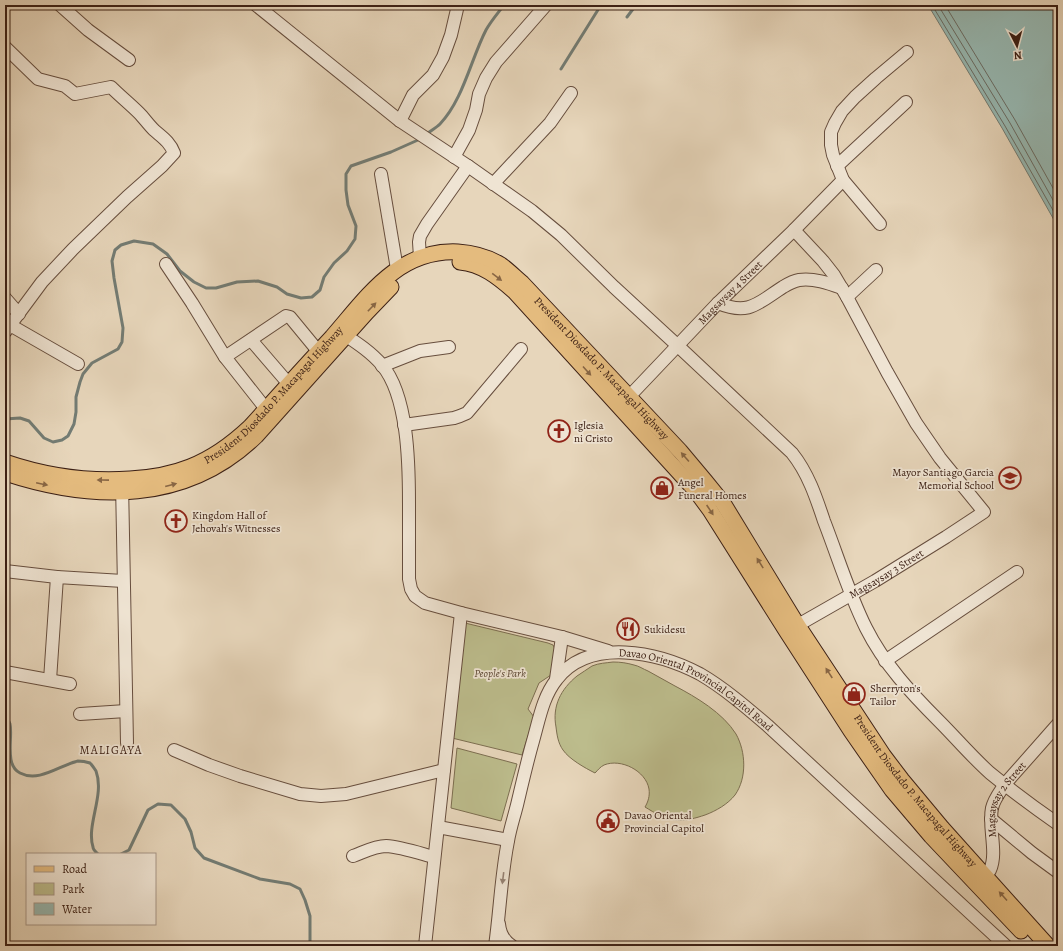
<svg xmlns="http://www.w3.org/2000/svg" width="1063" height="951" font-family="Alegreya,serif">
	<style>
		.green { fill: #bcbc8c; stroke: #7c6e50 }
		.water { fill: #97b9b3; stroke: #737c74 }
		.lines { fill: none; stroke-linecap: round; stroke-linejoin: round }
		.shore { stroke: #6a6c64; stroke-width: 1 }
		.stream { stroke: #737c74; stroke-width: 3 }
		.minor-casing { stroke: #674e3e; stroke-width: 14 }
		.major-casing { stroke: #3c2015; stroke-width: 17 }
		.minor { stroke: #efe4d3; stroke-width: 12 }
		.major { stroke: #e4bb7e; stroke-width: 15 }
		.oneway { fill: #864 }
		.oneway2 { fill: #968274 }
		.labels { text-anchor: middle; stroke-width: 3.5; stroke-linejoin: round; paint-order: stroke }
		.street-label { font-size: 11px; fill: #3c2015; stroke: #efe4d3 }
		.poi-label { font-size: 11px; fill: #3c2015; stroke: #efe4d3; text-anchor: start }
		.park-label { font-size: 11px; font-style: italic; fill: #5c4733; stroke: #efe4d3 }
		.neighbourhood-label { font-size: 12px; letter-spacing: 1px; fill: #3c2015; stroke: #efe4d3 }
	</style>
	<rect width="100%" height="100%" fill="#e7d6bb"/>
	<filter id="stains"><feTurbulence type="fractalNoise" baseFrequency=".005" numOctaves="4"/><feColorMatrix values="0 0 0 0 .2 0 0 0 0 .09 0 0 0 0 .02 0 0 0 .5 -.17"/></filter>
	<radialGradient id="worn" r=".72"><stop offset=".6" stop-color="#630" stop-opacity="0"/><stop offset="1" stop-color="#630" stop-opacity=".3"/></radialGradient>
	<path class="green" d="M465,623L548,643L553,645L555,649L551,675L539,683L528,709L534,717L522,755L452,738Z
		M613,662C621,662 627,663 634,665C639,666 643,669 648,671C657,676 666,681 675,686C696,697 723,713 736,734C746,752 747,778 735,795C728,804 716,811 705,815C696,818 686,821 676,820C664,819 655,813 645,807C648,802 650,796 649,789C646,771 621,758 604,765C600,767 598,770 595,773C585,768 569,759 563,750C558,743 557,735 556,727C552,706 561,689 577,676C582,673 587,669 592,666C599,663 606,663 613,662Z
		M457,748L517,764L501,821L451,808Z"/>
	<path class="water" d="M928,5H1058V227L1002,128Z"/>
	<g class="lines">
		<path class="shore" d="M932,5L1005,126L1058,219
			M938,5L1010,123L1058,209
			M945,5L1015,120L1058,197"/>
		<path class="stream" d="M627,17L636,5
			M561,69L601,5
			M428,133C432,130 437,127 440,124C463,100 471,59 486,30C491,21 498,13 504,5
			M5,419L20,418L29,421L44,438L53,442L62,440L68,436L74,424L76,412V397L80,382L83,374L92,363L118,349L122,342L123,328L114,278L112,261L115,250L121,245L134,241L153,244L167,254L180,271L194,282L206,288H216L237,282L258,281L277,287L287,294L301,298L312,297L320,290L324,277L334,263L347,251L355,239L356,226L348,205L346,190V174L351,166L391,152L418,140
			M5,716C7,719 9,721 10,724C13,737 4,765 20,773C39,783 60,765 78,761C82,761 87,762 90,763C92,765 94,768 96,771C105,795 86,825 93,847C93,850 96,852 98,854
			M121,854L129,850L148,810L158,804L171,805L185,819L191,832L195,848L204,858L260,879L290,884L300,889L305,900L310,916V946"/>
		<g class="minor-casing">
			<g id="minor">
				<path d="M60,5L88,30L129,60"/>
				<path d="M256,5L400,121L468,166L532,211L561,235L614,287L678,346L792,453C808,473 816,497 824,521C838,557 849,594 866,628C884,664 911,693 939,721C956,738 972,757 990,773C1012,791 1035,808 1058,824"/>
				<path d="M5,47L38,79L65,86L75,94L111,87C120,96 130,104 139,113C144,118 148,124 154,130C162,137 170,142 174,153L162,166L127,197L73,249L42,282L5,332"/>
				<path d="M400,121L413,95L433,75L443,57L451,35L458,5"/>
				<path d="M454,157L469,130L476,110L479,94L486,78L496,62L546,5"/>
				<path d="M837,166L906,102"/>
				<path d="M381,174L397,269"/>
				<path d="M493,184L550,123L571,93"/>
				<path d="M880,224L843,180L833,155L831,145V132L835,123L842,111L855,97L876,78L907,52"/>
				<path d="M420,257L419,242L420,236L427,224L468,166"/>
				<path d="M166,264L192,303L225,357L266,409"/>
				<path d="M847,297L876,270"/>
				<path d="M5,298L19,314"/>
				<path d="M718,303C749,316 758,303 783,287C788,284 793,281 799,280C814,278 828,283 842,288"/>
				<path d="M10,325L78,364"/>
				<path d="M339,331C354,341 370,351 382,365C408,396 409,463 409,503C409,529 409,554 409,579L411,589L415,596L425,603L461,613L562,637L608,651"/>
				<path d="M251,340L294,390"/>
				<path d="M225,357L286,316L290,317L318,351"/>
				<path d="M382,366L420,351L449,347"/>
				<path id="s1" d="M623,403L718,303L794,230L843,180"/>
				<path d="M404,425L454,418L460,416L467,413L521,349"/>
				<path d="M122,483L127,743"/>
				<path d="M5,571L57,577"/>
				<path id="s2" d="M791,629L875,581L946,537L984,512L940,458L916,423L887,372L847,297L834,275L823,261L794,230"/>
				<path d="M885,661L1017,572"/>
				<path d="M5,672L70,684"/>
				<path d="M556,679L562,637"/>
				<path d="M50,680L57,577L123,581"/>
				<path d="M80,714L126,711"/>
				<path d="M174,750L209,765L240,776L300,794L321,796L346,794L444,770"/>
				<path d="M991,819L1032,853L1058,872"/>
				<path d="M438,827L508,840"/>
				<path d="M353,856C364,852 375,846 386,846C401,847 419,853 434,857"/>
				<path id="s3" d="M980,882C984,878 988,874 990,870C998,853 988,827 992,808C994,799 1000,792 1005,784L1058,724"/>
				<path d="M499,924C500,934 504,941 512,946"/>
				<path d="M425,946L461,613"/>
				<path id="s4" d="M495,946C500,911 501,876 508,841C510,829 514,817 517,805C522,784 527,762 533,741C539,720 543,696 557,679C590,637 658,652 700,674C724,688 746,707 767,725L1006,946"/>
			</g>
		</g>
		<g class="major-casing">
			<g id="major">
				<path d="M460,262C482,264 498,277 514,291L696,491L710,510L787,632L851,731L892,790L931,836L1021,931"/>
				<path id="s5" d="M5,462C46,476 87,482 130,479C151,478 170,475 190,467C213,458 232,444 250,427C277,397 304,367 332,337C367,297 398,249 458,252C473,253 488,257 501,265C508,270 515,277 522,283L680,451L706,482L723,503L798,626L883,755L902,780L942,828L1048,946"/>
				<path d="M5,473C93,502 186,504 256,436L367,312L391,287"/>
			</g>
		</g>
		<use href="#minor" class="minor"/>
		<use href="#major" class="major"/>
	</g>
	<defs><path id="oneway-solid" d="M-6-.8H1V-3.2L6.5 0L1 3.2V.8H-6Z"/></defs>
	<g class="oneway">
		<use href="#oneway-solid" transform="translate(497 277) rotate(37)"/>
		<use href="#oneway-solid" transform="translate(372 307) rotate(-46)"/>
		<use href="#oneway-solid" transform="translate(587 371) rotate(48)"/>
		<use href="#oneway-solid" transform="translate(685 457) rotate(-131)"/>
		<use href="#oneway-solid" transform="translate(103 480) rotate(-179)"/>
		<use href="#oneway-solid" transform="translate(42 484) rotate(12)"/>
		<use href="#oneway-solid" transform="translate(171 485) rotate(-15)"/>
		<use href="#oneway-solid" transform="translate(710 510) rotate(56)"/>
		<use href="#oneway-solid" transform="translate(760 563) rotate(-122)"/>
		<use href="#oneway-solid" transform="translate(829 673) rotate(-123)"/>
		<use href="#oneway-solid" transform="translate(1003 896) rotate(-132)"/>
	</g>
	<use class="oneway2" href="#oneway-solid" transform="translate(503 878) rotate(97)"/>
	<defs>
		<g id="church-ring" transform="scale(1.15)"><circle r="9.5" fill="#efe4d3" stroke="#8f2418" stroke-width="1.5"/><path d="M-1.2-6h2.4v3.5h3.3v2.4h-3.3V6h-2.4V-.1h-3.3v-2.4h3.3Z" fill="#8f2418"/></g>
		<g id="school-ring" transform="scale(1.15)"><circle r="9.5" fill="#efe4d3" stroke="#8f2418" stroke-width="1.5"/><path d="M0-5L7-2L0 1L-7-2ZM-4 1L0 2.5L4 1V4Q0 6-4 4Z" fill="#8f2418"/></g>
		<g id="shop-ring" transform="scale(1.15)"><circle r="9.5" fill="#efe4d3" stroke="#8f2418" stroke-width="1.5"/><path d="M-5-2.5h2.3a2.7 3.5 0 0 1 5.4 0H5L5.5 6h-11ZM-1.5-2.5h3a1.5 2.3 0 0 0-3 0Z" fill="#8f2418"/></g>
		<g id="restaurant-ring" transform="scale(1.15)"><circle r="9.5" fill="#efe4d3" stroke="#8f2418" stroke-width="1.5"/><path d="M-5-6h1v4h1v-4h1v4h1v-4h1v5L-1.5 .5V6h-2V.5L-5-1ZM5-6V6H3V1.5H1.5Q1.5-4 5-6Z" fill="#8f2418"/></g>
		<g id="civic-ring" transform="scale(1.15)"><circle r="9.5" fill="#efe4d3" stroke="#8f2418" stroke-width="1.5"/><path d="M-.6-6.5H3V-4.5H.6V-3L4-1V1h2V6H-6V1h2V-1L-.6-3ZM-1.2 2.5V6h2.4V2.5Z" fill="#8f2418"/></g>
	</defs>
	<g fill-rule="evenodd">
		<use href="#church-ring" x="559" y="431"/>
		<use href="#school-ring" x="1010" y="478"/>
		<use href="#shop-ring" x="662" y="488"/>
		<use href="#church-ring" x="176" y="521"/>
		<use href="#restaurant-ring" x="628" y="629"/>
		<use href="#shop-ring" x="854" y="694"/>
		<use href="#civic-ring" x="608" y="821"/>
	</g>
	<g class="labels">
		<g class="street-label">
			<text dy="4" stroke="none"><textPath href="#s1" startOffset="154">Magsaysay 4 Street</textPath></text>
			<text dy="4" stroke="none"><textPath href="#s5" startOffset="731">President Diosdado P. Macapagal Highway</textPath></text>
			<text dy="4" stroke="none"><textPath href="#s5" startOffset="300">President Diosdado P. Macapagal Highway</textPath></text>
			<text dy="4" stroke="none"><textPath href="#s2" startOffset="110">Magsaysay 3 Street</textPath></text>
			<text dy="4" stroke="none"><textPath href="#s4" startOffset="433">Davao Oriental Provincial Capitol Road</textPath></text>
			<text dy="4" stroke="none"><textPath href="#s5" startOffset="1259">President Diosdado P. Macapagal Highway</textPath></text>
			<text dy="4" stroke="none"><textPath href="#s3" startOffset="91">Magsaysay 2 Street</textPath></text>
		</g>
		<g class="poi-label">
			<text x="574" y="429">Iglesia<tspan x="574" dy="13">ni Cristo</tspan></text>
			<text x="994" y="476" text-anchor="end">Mayor Santiago Garcia<tspan x="994" dy="13">Memorial School</tspan></text>
			<text x="678" y="486">Angel<tspan x="678" dy="13">Funeral Homes</tspan></text>
			<text x="192" y="519">Kingdom Hall of<tspan x="192" dy="13">Jehovah's Witnesses</tspan></text>
			<text x="644" y="633">Sukidesu</text>
			<text x="870" y="692">Sherryton's<tspan x="870" dy="13">Tailor</tspan></text>
			<text x="624" y="819">Davao Oriental<tspan x="624" dy="13">Provincial Capitol</tspan></text>
		</g>
		<g class="park-label">
			<text x="500" y="677">People's Park</text>
		</g>
		<g class="neighbourhood-label">
			<text x="111" y="754">MALIGAYA</text>
		</g>
	</g>
	<rect width="1063" height="951" fill="none" stroke="#e7d6bb" stroke-width="20"/>
	<rect x="6" y="6" width="1051" height="939" fill="none" stroke="#3c2015" stroke-width="2"/>
	<rect x="10" y="10" width="1043" height="931" fill="none" stroke="#3c2015"/>
	<rect x="26" y="853" width="130" height="72" fill="#efe4d3" stroke="#a79687"/>
	<rect x="34" y="866" width="20" height="6" fill="#e4bb7e" stroke="#a79687"/>
	<text x="62" y="873" font-size="12" fill="#3c2015">Road</text>
	<rect x="34" y="883" width="20" height="12" fill="#bcbc8c" stroke="#a79687"/>
	<text x="62" y="893" font-size="12" fill="#3c2015">Park</text>
	<rect x="34" y="903" width="20" height="12" fill="#97b9b3" stroke="#a79687"/>
	<text x="62" y="913" font-size="12" fill="#3c2015">Water</text>
	<g transform="translate(1017 46) rotate(174)" stroke="#efe4d3" stroke-width="3" paint-order="stroke">
	<path d="M0-3L7 15L0 10L-7 15Z" fill="#3c2015"/>
	<text y="-6" font-size="11" font-weight="bold" text-anchor="middle" fill="#3c2015">N</text>
	</g>
	<rect width="100%" height="100%" filter="url(#stains)"/>
	<rect width="100%" height="100%" fill="url(#worn)"/>
</svg>
